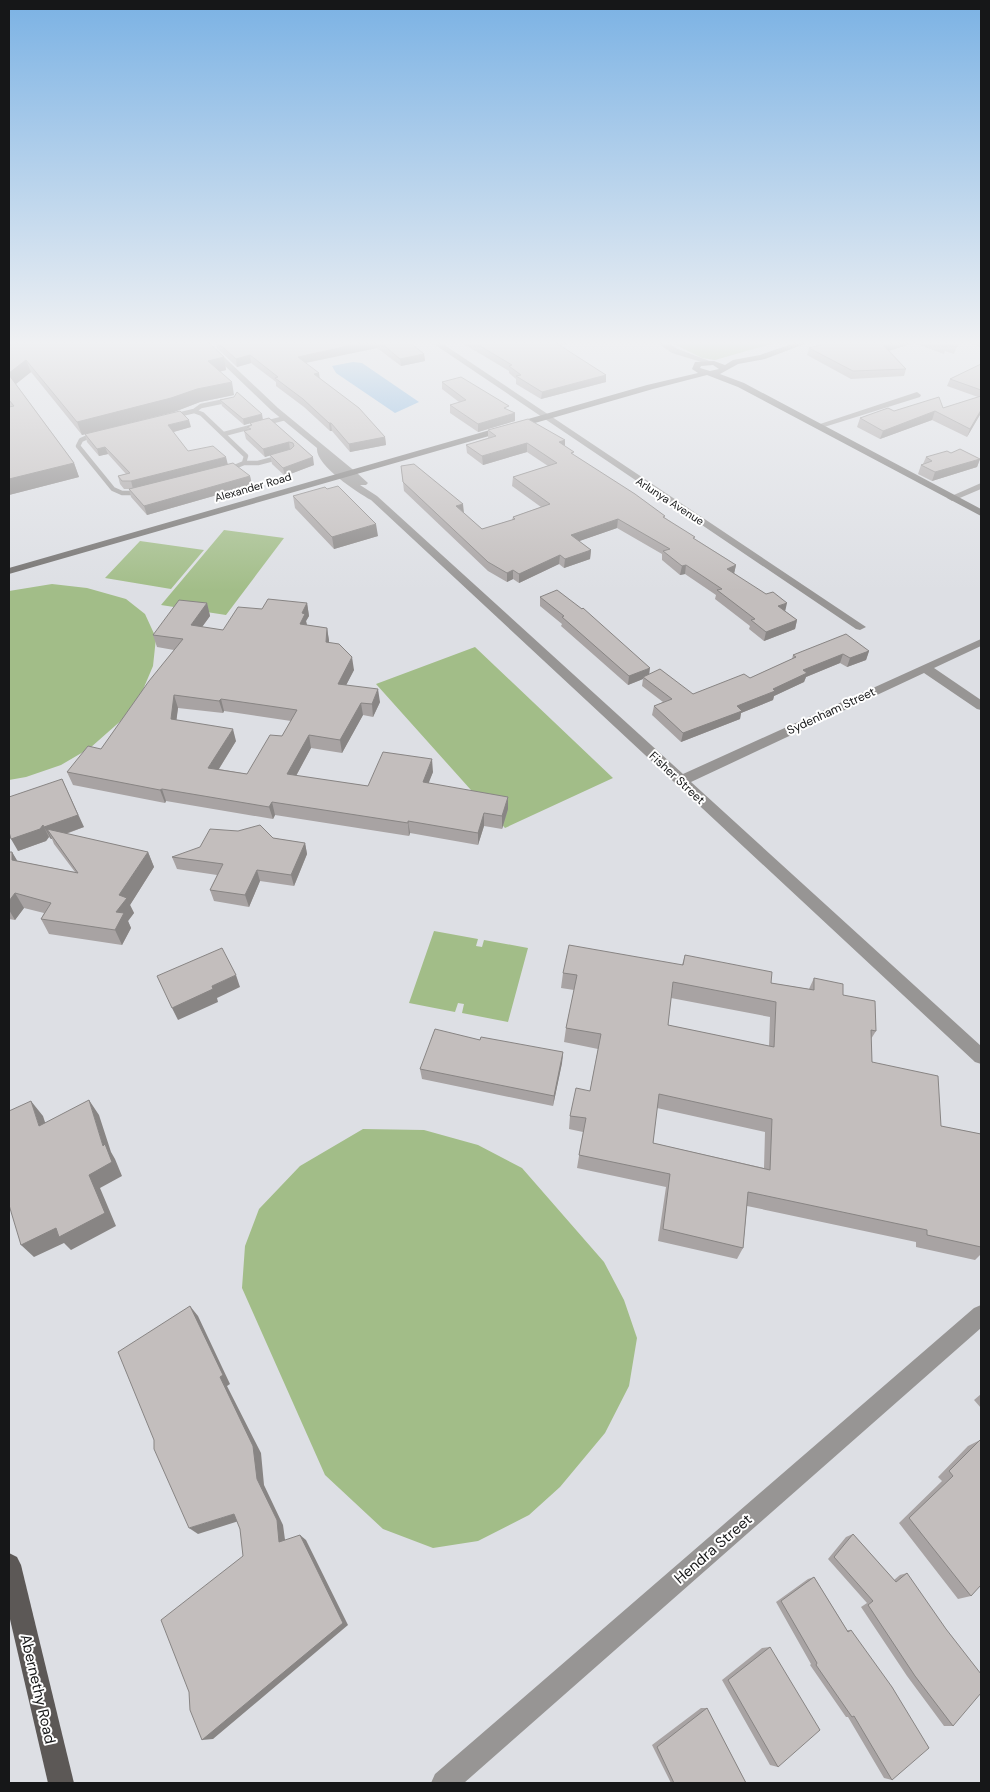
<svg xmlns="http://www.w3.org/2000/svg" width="990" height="1792" font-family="'DM Sans',sans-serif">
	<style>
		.green { fill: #a2bd88 }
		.water { fill: #78afdd }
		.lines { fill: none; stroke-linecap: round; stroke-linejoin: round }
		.lane { stroke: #979594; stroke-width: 4.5 }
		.street { fill: #979594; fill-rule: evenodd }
		.secondary { fill: #747270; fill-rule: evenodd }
		.primary { fill: #5c5856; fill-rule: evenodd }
		.wall { fill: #a8a3a3; fill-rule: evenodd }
		.shaded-wall { fill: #888584 }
		.building { fill: #c3bebd; stroke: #888584; fill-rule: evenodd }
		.labels { text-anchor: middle; stroke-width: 4; stroke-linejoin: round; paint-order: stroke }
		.far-street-label { font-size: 11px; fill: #161718; stroke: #fff }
		.street-label { font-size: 12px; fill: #161718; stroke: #fff }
		.near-street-label { font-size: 15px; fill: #161718; stroke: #fff }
	</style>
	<rect width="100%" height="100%" fill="#dddfe4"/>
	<path class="green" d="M666,340H785L715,360L702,358Z
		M224,530L284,538L226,615L161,605Z
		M140,541L204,550L171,589L105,578Z
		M52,584L87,588L126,599L145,614L156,638L153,666L142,692L124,718L90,748L61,765L26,777L9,780V591Z
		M475,647L613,778L505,828L376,684Z
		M434,931L478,939L476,946L482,947L484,940L528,948L508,1022L462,1013L464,1004L458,1003L455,1012L409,1003Z
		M363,1129L424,1130L478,1145L522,1168L604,1262L624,1300L637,1338L629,1386L605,1433L560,1487L529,1515L478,1541L433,1548L383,1529L325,1475L242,1288L245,1246L259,1209L300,1166Z"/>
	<path class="water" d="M353,362L362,363L419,402L395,413L336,373L332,366Z"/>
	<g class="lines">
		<path class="lane" d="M194,411L202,414L246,456L244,463L232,468L134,493H122L113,489L78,446L81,440L90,436Z
			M194,411L201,406L230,400
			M224,434L285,418
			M244,463H258L281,457"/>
		<path class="street" d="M198,340H206L278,408L357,473L368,483L366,485H360L377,496L683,774L981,639V646L934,668L981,700V710L977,709L924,673L691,782L981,1046V1064L975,1062L371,500C357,492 315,465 317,448L272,411Z
			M428,340H437L866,627L860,630L856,629Z
			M653,340H662L678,349L712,362L708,364L672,353Z
			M966,340L981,342V347L966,342Z
			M917,392L921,395L920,397L821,428L814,426Z
			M981,483V489L955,500L952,501L947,498Z
			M981,1305V1328L464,1783H431L435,1774L974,1308Z"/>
		<path class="secondary" d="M803,340H815L765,359L738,364L720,374L744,383L981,509V516L738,387L707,375L653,389L9,574V568L647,385L698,373L692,369L695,362L714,361L725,365L733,360L760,355ZM713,365L719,369L710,371L700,368L701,366Z"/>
		<path class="primary" d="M9,1553L17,1557L21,1565L74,1783H48L9,1615Z"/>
	</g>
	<path class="wall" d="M407,340L424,354L425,361L401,366L377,348L306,363L320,378L385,437L386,445L350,452L332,431H330L304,407L276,386V382L251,363L237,367L217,348L216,341Z
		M455,340H580L560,346L606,375V382L541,399L516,384V379L509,373V371L469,347Z
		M839,340H959L954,354L945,351L944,354L914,343L889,350L906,369L904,376L851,379L807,355L809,348Z
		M9,345L224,357L226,370L219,372L234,395L200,402L174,412L95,432L191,427L173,432L188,451L228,464L250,476L252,485L147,515L131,497L129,489H124L120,484L118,476L126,474L108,454L99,456L87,442L85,434L82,435L31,372L16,384L74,463L79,477L9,495Z
		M981,364V413L967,437L932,420L880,439L857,427L860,418L894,411L943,408L978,397L947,386L950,379Z
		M442,382L508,410L515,421L478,432L450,413V405L459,402L442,389Z
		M220,400L263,420L269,418L314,465L285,476L272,464L270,455L265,457L246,439L244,431L248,430L247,427L250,426V423L244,425L222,406Z
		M488,430L565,446L574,455L665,516L664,517L695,539L736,565L734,573L797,620L795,629L764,641L749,629L750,626L715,599L716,595L685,574L680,575L662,560V554L617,528L579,541L591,550L590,559L564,568L559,564L519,583L513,579L507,582L488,571L404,491L401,466L463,513L482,529L512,520L513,517L541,507L512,486L513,477L548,466L527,452L483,465L467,453L466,445L488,438Z
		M951,453L980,459L977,467L932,481L918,474L921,465L923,464L926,457Z
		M293,496L378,536L334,549L295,508Z
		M540,597L649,674L693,694L750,678L792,659L793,655L869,651L866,660L847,667L840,663L806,677L804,682L774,696L773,700L741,713L740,719L681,742L652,715L654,706L663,702L642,686L643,679L628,685L561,626L562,624L540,606Z
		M207,603L210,616L202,627L223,630L262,609L307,603L309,616L306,621L307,625L327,628L329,642L354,670L346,685L380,702L373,717L363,715L342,753L311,748L296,776L368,786L433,772L428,783L508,809L502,829L484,826L478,845L410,833L409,836L275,815L273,819L166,801L165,803L73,785L67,772L101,749L174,650L157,647L153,635ZM178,708L223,713L224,711L291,721L282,736L247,774L219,769L236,741L176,720Z
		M9,797L84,827L66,834L148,852L154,867L130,905L134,913L128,921L131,928L122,945L49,934L41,919L44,913L24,908L15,920L9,919V852H12L17,861L75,872L54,844L52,839H51L49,837L46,841L18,851Z
		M273,838L305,843L307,854L294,886L260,881L249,907L214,901L210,890L217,875L177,869L172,857Z
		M685,955L771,983L809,989L814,978L843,995L876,1031L871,1039L872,1062L941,1126L981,1134V1254L975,1260L916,1247V1242L747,1206L743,1248L737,1259L658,1241L666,1187L577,1168L583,1132L569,1129L570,1116L590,1091L598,1049L564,1042L566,1028L574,990L561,988L563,973L682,965ZM671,998L770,1017L769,1046L668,1025ZM657,1108L765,1132L764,1168L653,1143Z
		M480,1040L563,1052L562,1063L553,1106L422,1079L420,1069Z
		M981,1394V1408L974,1400Z
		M980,1440L971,1596L958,1599L899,1523L942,1481L938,1477L968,1446Z
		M853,1534L894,1580L900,1575L907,1573L953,1726H944L907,1676L861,1607L867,1603L828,1559L846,1537Z
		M814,1577L847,1630H851L892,1780L884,1778L848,1717H846L810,1665L811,1664L776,1602L808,1579Z
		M770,1647L778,1767L770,1765L722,1680L762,1648Z
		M701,1708H707L746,1783H671L652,1745Z"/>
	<path class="shaded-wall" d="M376,340L377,348L299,364L298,357Z
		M555,340H580L552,348L553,341Z
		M901,340H914V343L882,353L884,346Z
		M424,354L425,361L401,366L400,359Z
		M250,355L251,363L237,367L236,359Z
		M224,357L226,370L210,374L208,361Z
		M26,360L31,372L12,387L9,376V373Z
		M319,373L320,380L314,374Z
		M606,375V382L541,399L542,392Z
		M232,382L234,395L200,402L174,412L82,435L77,422L197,389Z
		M981,410V413L967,437L970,429Z
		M935,411L932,420L880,439L883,431Z
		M515,413V421L478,432V424Z
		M262,414L263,420L244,425L243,419Z
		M189,420L191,427L170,433L168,425Z
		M329,423H331L332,431H330Z
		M385,437L386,445L350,452L349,444Z
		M565,440V448L559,442Z
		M289,442L290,450L265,457L263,449Z
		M527,443V452L483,465L482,456Z
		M105,447L108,454L99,456L97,449Z
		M226,457L228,465L133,489L131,481Z
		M313,457L314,465L285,476L283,468Z
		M980,459L977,467L932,481L935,472Z
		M74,463L79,477L9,495V479Z
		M250,476L252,485L147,515L144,506Z
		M463,504L464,513L456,506Z
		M618,519L617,528L571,544V535Z
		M376,524L378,536L334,549L332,537Z
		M591,550L590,559L564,568L565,559Z
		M560,555L559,564L519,583V574Z
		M686,565L685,574L680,575L682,566Z
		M736,565L734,574L727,569Z
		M513,570V579L507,582V573Z
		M207,603L210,616L194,638L191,625Z
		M307,603L309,616L306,621L307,626L300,624L302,613Z
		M787,603L785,612L778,606Z
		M797,620L795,629L764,641L766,632Z
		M327,628L329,640L328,654L326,642Z
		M869,651L866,660L847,667L850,658Z
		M843,654L840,663L806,677L804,682L774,696L773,700L741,713L740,719L681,742L683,733L737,706L803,670Z
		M352,657L354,670L340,697L338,684Z
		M650,668L649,676L643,677V679L628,685L629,676Z
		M378,689L380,702L373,717L372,704Z
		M174,695L178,708L175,732L171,719Z
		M221,699L224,711L223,713L219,701Z
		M361,703L363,715L342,753L340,740Z
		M233,729L236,741L212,780L208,768Z
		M309,735L311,748L290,787L287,774Z
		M432,759L433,772L424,795L423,782Z
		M62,779L84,827L53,838L47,829L52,839H51L44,827Z
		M162,789L166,801L165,803L160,790Z
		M508,797V809L502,829V816Z
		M272,802L275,815L273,819L269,807Z
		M484,813V826L478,845V833Z
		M408,821L410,833L409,836L408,823Z
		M43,825L49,837L46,841L18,851L11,839Z
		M305,843L307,854L294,886L291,875Z
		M12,852L21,867L12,860Z
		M148,852L154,867L130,905L134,913L128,921L131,928L122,945L115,930L116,912L119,895Z
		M257,870L260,881L249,907L245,895Z
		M15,893L24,908L15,920L9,910V901Z
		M236,975L240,987L217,998L218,1002L178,1020L172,1008L212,986Z
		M563,1052L562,1063L553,1106L554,1096Z
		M89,1100L99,1115L111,1152L115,1159L122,1176L100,1188L116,1226L71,1250L64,1243L34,1257L21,1245L89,1175L103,1146Z
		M31,1101L43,1116L51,1140L39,1126Z
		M190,1306L198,1316L230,1384L227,1386L261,1453L264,1485L283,1525L286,1547L279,1542L220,1377Z
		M234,1514L242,1520L198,1534L189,1528Z
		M300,1535L306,1540L348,1625L213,1739L202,1740Z"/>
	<path class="building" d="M33,340H206L224,357L208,361L232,382L197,389L171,398L77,422L26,360L9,373V345Z
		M375,340L298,357L319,373L314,374L359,408L385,437L349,444L331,423H329L303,399L275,378L278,377L250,355L236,359L216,341Z
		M377,340H407L424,354L400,359Z
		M470,340H555L553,341L606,375L542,392L516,376L521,375L509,366L512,365Z
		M839,340H901L884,346L906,369L853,371L809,348Z
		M929,340H959L957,347L947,345L946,347Z
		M981,364V390L950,379Z
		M9,375L74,463L9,479V407L14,406L9,400Z
		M461,377L509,406L504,408L515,413L478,424L450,405L466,400L442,382Z
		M237,392L262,414L243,419L220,400L234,397Z
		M981,396V410L970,429L935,411L883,431L860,418L888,408L894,411L939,397L943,408Z
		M180,411L189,420L168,425L188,451L213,446L226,457L131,481H122L118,476L130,473L105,447L97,449L85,434Z
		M269,418L313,457L283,468L270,455L291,449L294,446L293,443L289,442L263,449L244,431L251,429L247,427L252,425L250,423Z
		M528,419L565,440L559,442L574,452L571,453L635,494L665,516L663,517L695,537L693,538L736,565L727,569L766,594L773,592L787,603L778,606L797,620L766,632L751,620L755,619L717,590L722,589L686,565L682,566L663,551L670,549L618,519L571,535L591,550L565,559L560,555L519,574L513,570L507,573L488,562L403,482L401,466L414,464L463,504L456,506L482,529L515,519L513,517L550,504L513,477L557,463L527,443L482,456L466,445L496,436L488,430Z
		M960,449L980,459L935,472L921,465L932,461L926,457L947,451L951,453Z
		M233,463L250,476L144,506L129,489Z
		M338,486L376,524L332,537L293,496L325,487L327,489Z
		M557,590L582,609L583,608L650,668L629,676L562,617L564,616L540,597Z
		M268,599L307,603L302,613L305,614L300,624L327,628L326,642L339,644L352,657L338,684L378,689L372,704L361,703L340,740L309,735L287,774L368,786L383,752L432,759L423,782L508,797L502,816L484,813L478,833L408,821V823L272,802L269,807L162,789L160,790L67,772L88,746L101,749L149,681L183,639L153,635L179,600L207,603L191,625L223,630L238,607L262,609ZM174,695L219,701L221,699L297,710L282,736L270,735L247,774L208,768L233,729L171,719Z
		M846,634L869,651L850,658L843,654L803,670L807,673L773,689L775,691L737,706L742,711L683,733L654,706L672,699L643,677L660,669L693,694L744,674L750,678L796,657L793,655Z
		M62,779L78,815L44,827L43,825L40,829L11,839L9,832V797Z
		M260,825L273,838L305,843L291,875L257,870L245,895L210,890L223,864L172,857L200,847L210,829L238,831Z
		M47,829L148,852L119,895L127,898L116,912L124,913L115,930L41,919L51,903L15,893L9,901V852H12V860L78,873Z
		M569,945L683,965L685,955L772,972L771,983L814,990V978L843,984V995L875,1001L876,1031L871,1030L872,1062L938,1076L941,1126L981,1134V1247L927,1235V1230L748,1192L743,1248L663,1229L670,1174L579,1155L586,1118L570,1116L576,1088L590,1091L601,1034L566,1028L577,975L563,973ZM673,982L776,1002L774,1047L668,1025ZM659,1094L772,1119L770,1170L653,1143Z
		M222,948L236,975L212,986L213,989L172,1008L157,976Z
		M435,1029L480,1040L481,1037L563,1052L554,1096L420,1069Z
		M89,1100L103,1146L105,1144L112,1162L89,1175L105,1213L59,1237L56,1228L21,1245L9,1205V1111L31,1101L39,1126Z
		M190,1306L223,1375L220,1377L253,1446L257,1479L277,1520L279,1542L300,1535L343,1623L202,1740L190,1710L189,1692L161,1620L243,1556L240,1529L234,1514L189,1528L154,1449V1440L118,1352Z
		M980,1440L981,1441V1585L971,1596L909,1518L953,1476L949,1471Z
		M853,1534L896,1582L907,1573L946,1629L981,1674V1693L953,1726L915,1676L868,1605L873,1601L834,1557Z
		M814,1577L848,1632L851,1630L892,1687L929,1748L892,1780L854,1716L852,1717L816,1665L817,1663L781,1601Z
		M770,1647L820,1730L778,1767L728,1680Z
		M707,1708L746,1783H674L657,1747Z"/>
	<linearGradient id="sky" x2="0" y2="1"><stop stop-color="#7bb2e4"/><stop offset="0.58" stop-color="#f0f1f3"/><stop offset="1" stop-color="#f0f1f3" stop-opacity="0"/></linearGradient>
	<rect width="990" height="591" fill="url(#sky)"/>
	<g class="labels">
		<g class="far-street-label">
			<text transform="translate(253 487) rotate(-16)" y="4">Alexander Road</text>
			<text transform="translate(670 501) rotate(33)" y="4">Arlunya Avenue</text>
		</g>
		<g class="street-label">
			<text transform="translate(831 711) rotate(-25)" y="4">Sydenham Street</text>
			<text transform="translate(677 778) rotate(43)" y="4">Fisher Street</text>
		</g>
		<g class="near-street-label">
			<text transform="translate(713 1549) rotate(-41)" y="5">Hendra Street</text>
			<text transform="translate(38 1689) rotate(77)" y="5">Abernethy Road</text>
		</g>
	</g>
	<rect width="990" height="1792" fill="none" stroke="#161718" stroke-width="20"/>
</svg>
